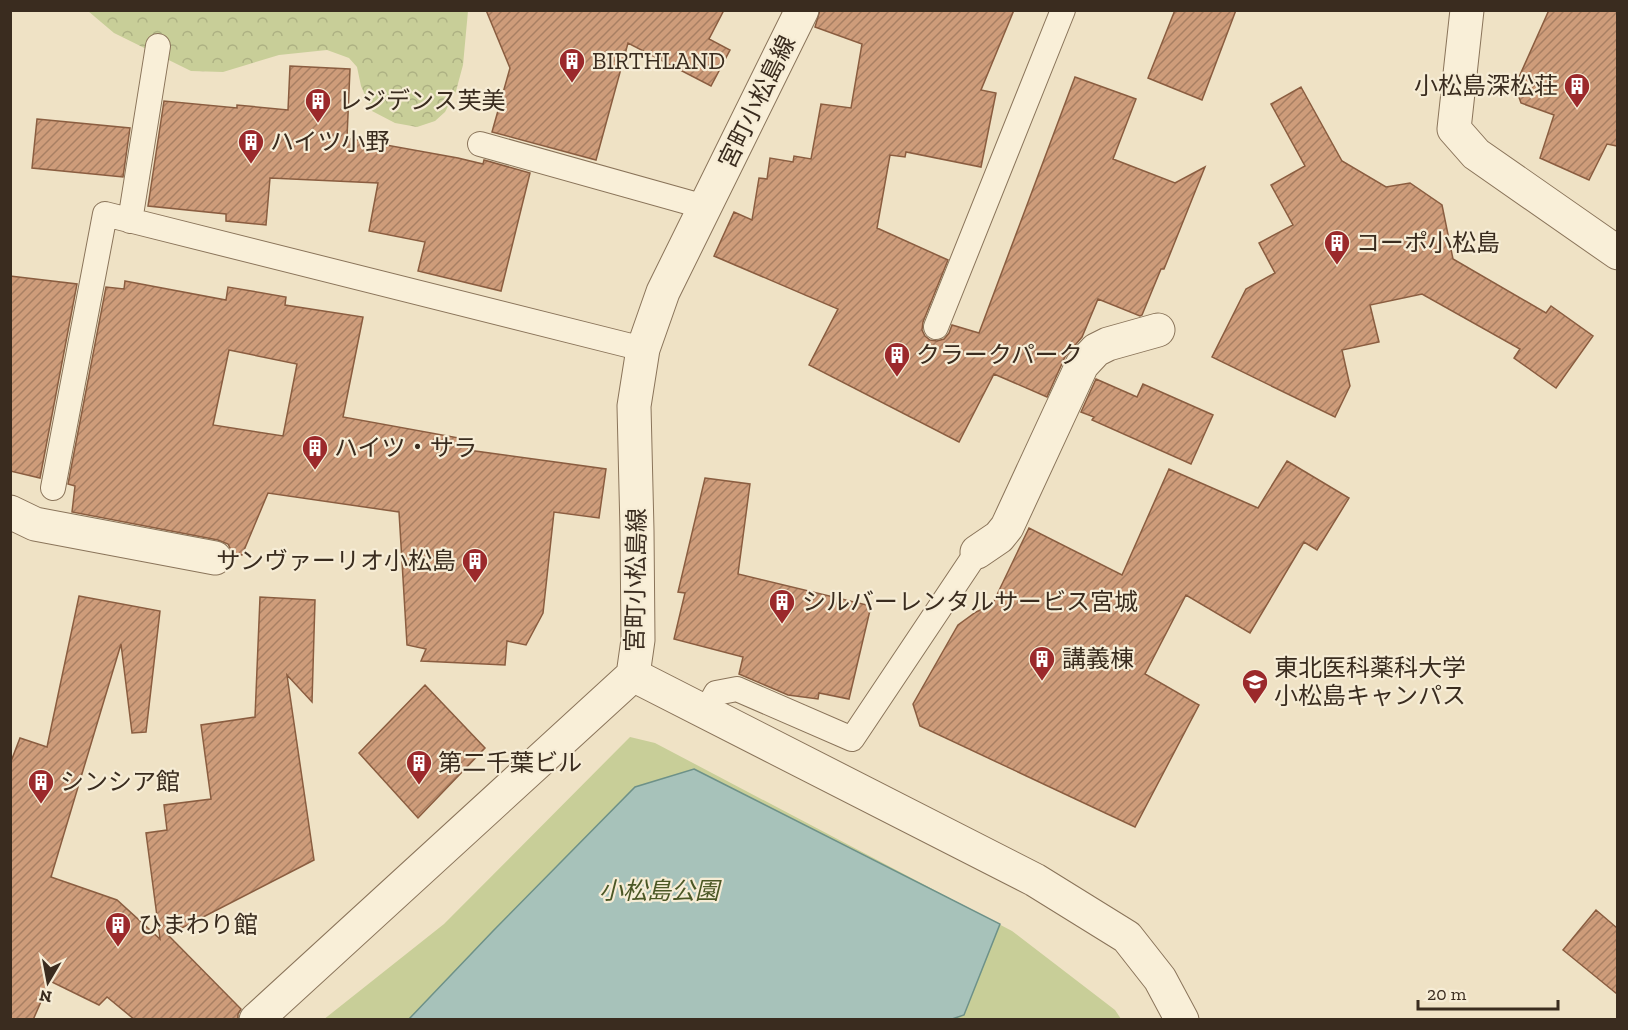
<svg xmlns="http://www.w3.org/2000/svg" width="1628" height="1030" font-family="'Zilla Slab','Noto Sans JP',serif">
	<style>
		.forest { fill: url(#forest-crowns) }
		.park { fill: #c8ce98 }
		.water { fill: #a7c2ba; stroke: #6d9188; stroke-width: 1.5 }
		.building { fill: url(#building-hatch); stroke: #8a5d40; stroke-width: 1.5; fill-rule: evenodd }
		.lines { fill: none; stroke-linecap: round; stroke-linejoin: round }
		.service-casing { stroke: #8a745a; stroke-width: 26 }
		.minor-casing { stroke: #8a745a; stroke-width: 35 }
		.tertiary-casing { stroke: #8a745a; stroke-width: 35 }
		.service { stroke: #f9efd8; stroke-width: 24 }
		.minor { stroke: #f9efd8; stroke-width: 33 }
		.tertiary { stroke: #f9efd8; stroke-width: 33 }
		.labels { text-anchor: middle; stroke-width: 4.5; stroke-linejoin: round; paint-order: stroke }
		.poi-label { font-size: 24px; fill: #3a2c1f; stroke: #f6ecd5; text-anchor: start }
		.street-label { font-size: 24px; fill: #3a2c1f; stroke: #f6ecd5 }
		.park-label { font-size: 24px; font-style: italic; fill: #4b5725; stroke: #f6ecd5 }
	</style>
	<defs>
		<pattern id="forest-crowns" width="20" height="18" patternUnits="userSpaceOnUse" patternTransform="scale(1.5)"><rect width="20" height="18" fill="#c8ce98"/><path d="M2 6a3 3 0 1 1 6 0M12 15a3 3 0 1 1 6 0" fill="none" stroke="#adb183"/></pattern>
		<pattern id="building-hatch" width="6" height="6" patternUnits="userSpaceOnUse" patternTransform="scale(1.5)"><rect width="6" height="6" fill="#ce9c7a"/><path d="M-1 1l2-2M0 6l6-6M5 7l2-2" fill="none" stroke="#a87f63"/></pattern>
	</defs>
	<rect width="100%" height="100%" fill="#efe2c5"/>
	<path class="forest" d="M88,11H468L463,65L456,91L445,112L435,121L417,127L395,123L372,111L361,86L357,67L349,58L327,50L279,55L223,72L191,71L114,33Z"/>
	<path class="park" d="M630,737L655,743L1012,931L1115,1010L1121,1019L323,1020L444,924Z"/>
	<path class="water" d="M694,769L1000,924L964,1015L949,1020L409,1019L493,931L635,787Z"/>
	<path class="building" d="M486,10H724L709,39L730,50L711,86L628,43L596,160L492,132L510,68Z
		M820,10H1014L981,90L996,93L981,167L906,152L905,157L890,155L877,228L948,260L923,322L922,330L925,336L930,340L937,341L944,339L949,333L952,325L979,333L1075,77L1136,99L1113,159L1175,183L1205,167L1164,269H1161L1142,315L1140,316L1098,299L1082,337L1065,357L1047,397L994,374L959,442L809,365L838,309L714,256L734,212L752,220L759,178L767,179L770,158L793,162L794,156L811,159L821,104L851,108L862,44L815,27Z
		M1175,10H1236L1202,100L1148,78Z
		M1549,10H1617V146L1607,144L1589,180L1540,158L1554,115L1521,103L1515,86Z
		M290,66L350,69L347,138L458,158L483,164L484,160L530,173L501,291L418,271L425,242L369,231L378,183L270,178L266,225L226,221V214L148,206L164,101L237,108V105L288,110Z
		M1301,87L1342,161L1386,187L1410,183L1442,205L1453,259L1546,313L1551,306L1593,336L1556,388L1514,358L1520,349L1422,294L1370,305L1379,342L1342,350L1350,386L1335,417L1212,357L1246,289L1275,273L1259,243L1293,225L1271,185L1305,166L1271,104Z
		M37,119L130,128L123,177L32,168Z
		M10,276L77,284L40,478L10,471Z
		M125,281L226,300L228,287L286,297L285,305L363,317L343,417L470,440L468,450L606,469L599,518L554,512L543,613L526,645L507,641L505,665L421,661L426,649L407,645L399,512L268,493L242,555L233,554L228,544L218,540L72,512L75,486L68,484L106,287L124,289ZM229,350L297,364L283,436L213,425Z
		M1096,379L1137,397L1143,384L1213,415L1191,464L1092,420L1094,417L1081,412Z
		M1287,461L1349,498L1317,550L1304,542L1250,633L1186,595L1145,674L1199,705L1135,827L920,726L913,704L958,625L976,612L992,605L1029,528L1122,575L1169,469L1258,508Z
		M705,478L750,484L738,574L871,606L849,699L819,693L818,699L788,695L739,674L743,657L674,639L685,593L678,592Z
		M79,596L160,611L146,732L132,733L121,644L51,877L117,900L160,939L146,833L167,830L164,805L211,799L201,725L255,717L260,597L315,600L312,702L287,675L314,860L168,935L241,1009L238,1014V1020H135L107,997L99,1005L50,981L33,1020H10V764L20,738L47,747Z
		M425,685L485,748L418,818L359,753Z
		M1596,910L1617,928V994L1563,950Z"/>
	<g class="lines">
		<g class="service-casing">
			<path id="service" d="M480,144L705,207
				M130,221L158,46
				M936,327L1063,10
				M53,488L105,214L643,349
				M706,711L716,693L737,689L852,739L977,552"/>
		</g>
		<g class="minor-casing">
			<path id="minor" d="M1467,10L1454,129L1476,154L1618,253
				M10,512L35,524L215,558
				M977,552L999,537L1007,527L1082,365L1096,350L1108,344L1158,330"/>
		</g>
		<g class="tertiary-casing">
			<path id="tertiary" d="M633,675L1035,880L1127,937L1160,979L1182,1020
				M256,1020L633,675L638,640L637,530L634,406L643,349L663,292L802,10"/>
		</g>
		<use href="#service" class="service"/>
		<use href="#minor" class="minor"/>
		<use href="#tertiary" class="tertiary"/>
	</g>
	<defs>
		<g id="building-pin" transform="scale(1.35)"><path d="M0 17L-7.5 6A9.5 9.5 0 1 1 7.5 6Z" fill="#9b292b" stroke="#f6ecd5"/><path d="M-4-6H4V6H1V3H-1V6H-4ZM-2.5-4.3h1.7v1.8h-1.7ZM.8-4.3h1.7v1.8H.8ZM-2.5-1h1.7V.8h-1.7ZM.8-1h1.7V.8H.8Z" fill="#fff"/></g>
		<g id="university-pin" transform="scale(1.35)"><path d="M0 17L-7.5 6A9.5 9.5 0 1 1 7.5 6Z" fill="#9b292b" stroke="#f6ecd5"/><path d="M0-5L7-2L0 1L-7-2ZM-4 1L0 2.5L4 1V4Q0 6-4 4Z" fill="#fff"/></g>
	</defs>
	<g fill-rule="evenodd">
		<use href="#building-pin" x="572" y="61"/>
		<use href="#building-pin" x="1577" y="86"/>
		<use href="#building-pin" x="318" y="101"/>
		<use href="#building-pin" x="251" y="142"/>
		<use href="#building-pin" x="1337" y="243"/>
		<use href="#building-pin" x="897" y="355"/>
		<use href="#building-pin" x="315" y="448"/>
		<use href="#building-pin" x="475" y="561"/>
		<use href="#building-pin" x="782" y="602"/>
		<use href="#building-pin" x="1042" y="659"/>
		<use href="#university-pin" x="1255" y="682"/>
		<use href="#building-pin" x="419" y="763"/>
		<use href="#building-pin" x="41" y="782"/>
		<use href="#building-pin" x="118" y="925"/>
	</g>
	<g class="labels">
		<g class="poi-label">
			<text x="592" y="69">BIRTHLAND</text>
			<text x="1558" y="94" text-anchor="end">小松島深松荘</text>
			<text x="338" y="109">レジデンス芙美</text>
			<text x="270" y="150">ハイツ小野</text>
			<text x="1356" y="251">コーポ小松島</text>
			<text x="916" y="363">クラークパーク</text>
			<text x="334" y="456">ハイツ・サラ</text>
			<text x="456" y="569" text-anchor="end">サンヴァーリオ小松島</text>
			<text x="802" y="610">シルバーレンタルサービス宮城</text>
			<text x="1062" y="667">講義棟</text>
			<text x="1274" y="676">東北医科薬科大学<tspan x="1274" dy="28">小松島キャンパス</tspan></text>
			<text x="438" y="771">第二千葉ビル</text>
			<text x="60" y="790">シンシア館</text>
			<text x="138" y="933">ひまわり館</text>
		</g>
		<g class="street-label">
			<text transform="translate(757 102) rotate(-64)" y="8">宮町小松島線</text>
			<text transform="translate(636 580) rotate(-89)" y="8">宮町小松島線</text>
		</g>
		<g class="park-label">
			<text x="659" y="899">小松島公園</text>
		</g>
	</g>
	<rect width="1628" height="1030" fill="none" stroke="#3a2c1f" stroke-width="24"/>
	<g transform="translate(48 982) rotate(190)" stroke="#f6ecd5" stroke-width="4.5" paint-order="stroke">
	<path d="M0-4.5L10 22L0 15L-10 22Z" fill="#3a2c1f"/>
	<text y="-9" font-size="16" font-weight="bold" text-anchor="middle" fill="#3a2c1f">N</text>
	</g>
	<path d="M1418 1000v9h140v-9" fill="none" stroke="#3a2c1f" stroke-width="3"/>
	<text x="1427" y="1000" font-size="18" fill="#3a2c1f" stroke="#f6ecd5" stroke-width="4.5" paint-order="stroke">20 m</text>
</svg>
